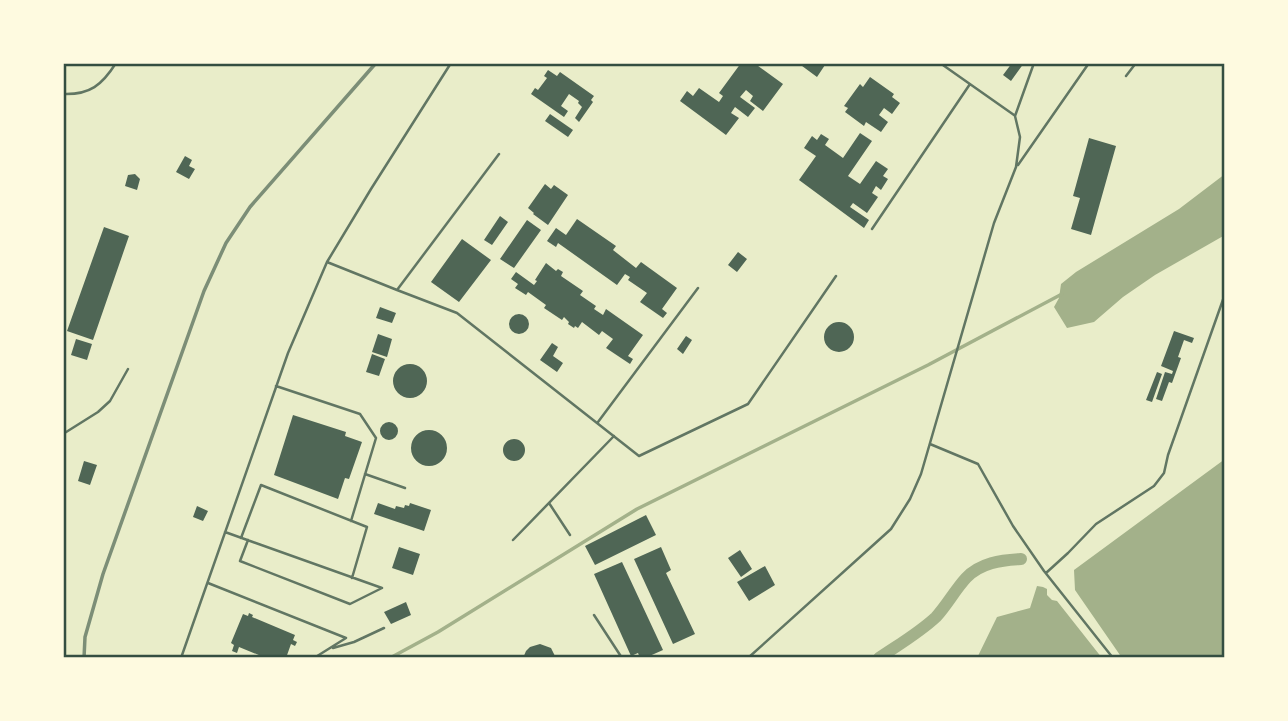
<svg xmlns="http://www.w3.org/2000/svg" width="1288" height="721" font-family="'Golos Text',sans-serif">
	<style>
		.water { fill: #a3b18a }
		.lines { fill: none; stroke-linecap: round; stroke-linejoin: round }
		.stream { stroke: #a3b18a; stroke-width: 3.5 }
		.canal { stroke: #a3b18a; stroke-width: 12 }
		.building { fill: #4f6655 }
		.service { stroke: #617663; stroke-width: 2.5 }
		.rail { stroke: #7c8e77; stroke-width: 3.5 }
		.neatline { fill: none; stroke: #344e41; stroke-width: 2.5 }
	</style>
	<rect width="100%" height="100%" fill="#e9edc9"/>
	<path class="water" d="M1225,174V235L1155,275L1123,297L1094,322L1067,328L1054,307L1059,298L1061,284L1076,272L1179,209Z
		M1225,459V658H1122L1075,590L1074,570Z
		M1037,586L1043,587L1047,589V595L1052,600L1057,601L1102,658H977L997,617L1030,608Z"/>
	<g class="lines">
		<path class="stream" d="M390,658L438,632L637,509L928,365L1062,294"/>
		<path class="canal" d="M879,658C898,645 919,633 936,617C947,605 955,590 966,578C980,563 1001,560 1021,559"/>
	</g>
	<path class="building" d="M741,63H754L783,84L763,111L750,101L753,96L746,90L740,97L755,108L748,117L735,107L731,113L739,118L726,135L680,101L687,91L693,96L699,88L719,102L723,96L719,93Z
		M798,63H823L825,65L817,77Z
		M1012,63H1024L1011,81L1003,75Z
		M548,70L557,76L560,72L594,96L591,100L593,102L579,122L575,118L582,107L578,103L579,101L569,94L561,106L568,111L564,117L531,94L535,88L538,90L547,78L544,76Z
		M870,77L894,94L892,97L900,103L892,114L884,108L879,115L888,122L881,132L866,122L864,126L845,112L848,108L844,106L860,84L863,87Z
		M550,114L573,130L568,137L545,121Z
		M860,133L872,141L848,176L860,184L876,161L888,169L883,176L888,179L881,190L876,186L872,193L878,197L867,213L853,203L850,207L869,220L864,228L799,180L816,156L804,148L812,136L817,140L821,134L829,139L825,145L843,158Z
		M1089,138L1116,146L1091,235L1071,229L1080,198L1073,196Z
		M185,156L192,160L189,166L195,169L189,179L176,172Z
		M135,174L140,179L137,190L125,186L128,175Z
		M545,184L551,189L554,185L568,195L548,225L533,214L534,213L528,208Z
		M500,216L508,222L492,245L484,240Z
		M577,219L616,246L613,250L636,268L641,262L677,288L662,309L667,313L663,318L640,302L647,293L628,280L630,277L625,274L617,285L558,243L556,247L547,241L556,228L566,235Z
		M527,220L541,230L514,268L500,259Z
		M104,227L129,236L93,340L67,331Z
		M462,239L491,260L459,302L431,282Z
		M738,252L747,259L737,272L728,265Z
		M546,263L556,271L558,269L563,272L561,276L583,291L580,295L596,306L594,309L603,315L606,309L643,335L628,356L633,359L630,364L606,348L613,339L602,331L599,335L582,322L578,328L575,326L574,328L568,324L569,322L564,317L562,320L544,308L546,305L528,292L526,295L515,288L518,284L511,279L516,272L534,285L537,281L535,280Z
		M380,307L396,313L392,323L376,318Z
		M509 324a10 10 0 1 1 20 0a10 10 0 1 1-20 0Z
		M824 337a15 15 0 1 1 30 0a15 15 0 1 1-30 0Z
		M1174,331L1194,338L1192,343L1184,340L1178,357L1181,358L1172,383L1169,382L1162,401L1156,399L1165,372L1172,374L1173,371L1161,366Z
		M378,334L392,339L387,357L372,352Z
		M686,336L692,340L683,354L677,349Z
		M76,339L92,344L87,360L71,355Z
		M552,343L558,347L553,356L563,363L557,372L540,360Z
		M372,354L385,359L379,376L366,372Z
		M393 381a17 17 0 1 1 34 0a17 17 0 1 1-34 0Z
		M1157,372L1162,374L1152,402L1146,400Z
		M293,415L346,432L345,436L362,442L349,479L345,478L338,499L274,475Z
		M380 431a9 9 0 1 1 18 0a9 9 0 1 1-18 0Z
		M411 448a18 18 0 1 1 36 0a18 18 0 1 1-36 0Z
		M503 450a11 11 0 1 1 22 0a11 11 0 1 1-22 0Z
		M84,461L97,465L90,485L78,481Z
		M378,503L395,509L396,506L404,508L405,505L409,506L410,503L431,510L424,531L374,514Z
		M197,506L208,511L203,521L193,517Z
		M646,515L656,535L595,565L585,546Z
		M399,547L420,554L413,575L392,568Z
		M661,547L671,570L666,573L695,634L673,644L634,559Z
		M740,550L752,569L741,577L728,558Z
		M622,562L663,650L645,658H640L638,653L631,656L594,574Z
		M765,566L775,585L749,601L737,582Z
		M406,602L411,615L391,624L384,612Z
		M249,613L253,615L252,617L295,635L293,640L297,642L295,646L291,644L286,658H266L239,647L237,653L232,651L234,645L231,643L243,614L248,616Z
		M540,644L551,648L556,658H523L526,651L530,647Z"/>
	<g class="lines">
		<path class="service" d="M940,63L1014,115
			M1126,76L1136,63
			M63,94C90,95 102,85 116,63
			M1018,165L1089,63
			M872,229L970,84
			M327,262L397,290L499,154
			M397,290L457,313L639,456L748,404L836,276
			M276,386L360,414L376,438L351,521
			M598,422L698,288
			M63,434L98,412L110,401L128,369
			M930,444L978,464L1013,526L1044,571L1113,658
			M365,474L405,488
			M549,503L570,535
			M225,532L382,588L350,604L240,561L248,540
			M241,538L261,485L367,527L352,578
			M513,540L614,436
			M1046,573L1068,553L1096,524L1154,486L1164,473L1168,455L1225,294
			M208,583L346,638L314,658
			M594,615L622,658
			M333,648L354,642L384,628
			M181,658L288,353L327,262L371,189L451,63
			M748,658L891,529L910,499L921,474L994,223L1016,167L1020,137L1015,116L1034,63"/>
		<path class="rail" d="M84,658L85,637L103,574L204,291L226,243L250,207L376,63"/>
	</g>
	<rect width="1288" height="721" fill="none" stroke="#fefae0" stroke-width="130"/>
	<rect x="65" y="65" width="1158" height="591" class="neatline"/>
</svg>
